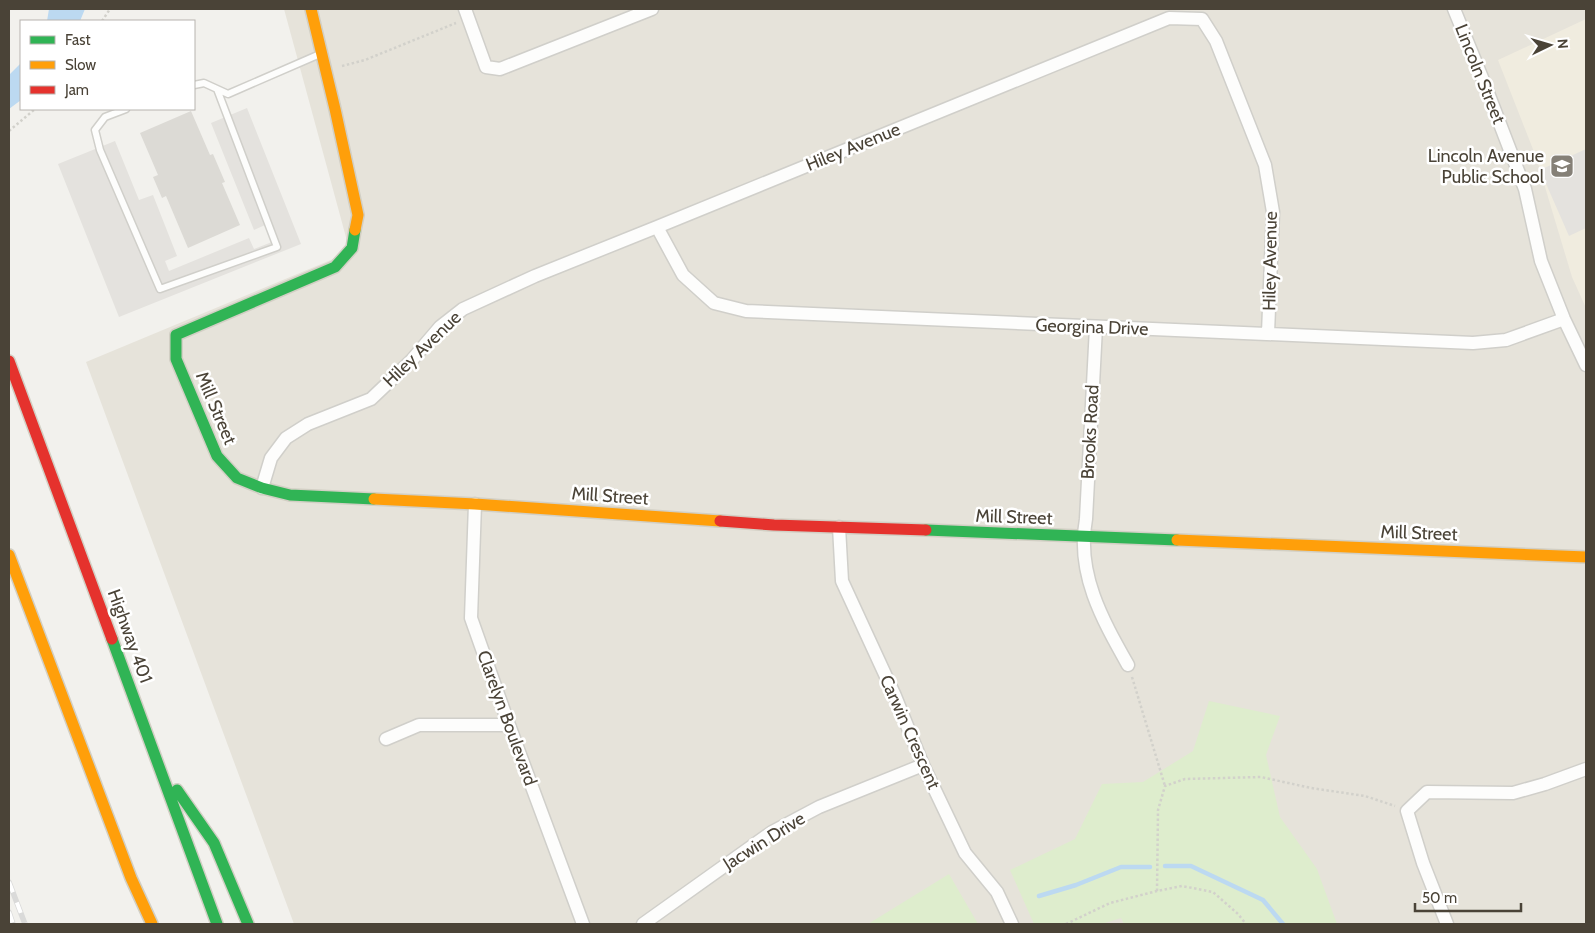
<svg xmlns="http://www.w3.org/2000/svg" width="1595" height="933" font-family="Cabin,sans-serif">
	<style>
		.residential { fill: #e6e3da }
		.education { fill: #f0ecdf }
		.green { fill: #deedcd }
		.parking { fill: #e4e2de }
		.water { fill: #bcd9f1 }
		.lines { fill: none; stroke-linecap: round; stroke-linejoin: round }
		.stream { stroke: #bcd9f1; stroke-width: 4.5 }
		.building { fill: #dcdad5 }
		.lane-casing { stroke: #d0cfca; stroke-width: 9 }
		.street-casing { stroke: #d0cfca; stroke-width: 15 }
		.fast-casing { stroke: #d2cfc4; stroke-width: 14 }
		.slow-casing { stroke: #d2cfc4; stroke-width: 14 }
		.jam-casing { stroke: #d2cfc4; stroke-width: 14 }
		.path { stroke: #d2d1cb; stroke-width: 2.5; stroke-dasharray: 2.5 2.5; stroke-linecap: butt }
		.lane { stroke: #fdfdfc; stroke-width: 6 }
		.street { stroke: #fdfdfc; stroke-width: 12 }
		.fast { stroke: #30b455; stroke-width: 11 }
		.slow { stroke: #ff9f0a; stroke-width: 11 }
		.jam { stroke: #e5322d; stroke-width: 11 }
		.rail-casing { stroke: #dadad9; stroke-width: 5.5 }
		.rail { stroke: #fff; stroke-width: 4; stroke-dasharray: 11; stroke-linecap: butt }
		.labels { text-anchor: middle; stroke-width: 5; stroke-linejoin: round; paint-order: stroke }
		.street-label { font-size: 18px; fill: #4a4337; stroke: #fff }
		.poi-label { font-size: 18px; fill: #4a4337; stroke: #fff; text-anchor: end }
	</style>
	<rect width="100%" height="100%" fill="#f2f1ed"/>
	<path class="residential" d="M284,9H1586V924H294L86,362L350,252Z"/>
	<path class="education" d="M1586,19V308L1572,277L1536,157L1498,60Z"/>
	<path class="green" d="M1209,701L1280,716L1266,755L1280,817L1317,869L1337,924H1124L1121,918L1102,924H1034L1010,870L1075,839L1102,784L1143,782L1193,751Z
		M949,874L978,924H868Z"/>
	<path class="parking" d="M247,108L301,244L119,317L58,164L115,141L139,200L153,195L177,256L165,261L169,271L249,238L254,249L272,242L265,225L254,230L211,123Z
		M1586,149V228L1569,236L1540,170Z"/>
	<path class="water" d="M49,9H85L80,21H47Z
		M21,63V100L9,109V75Z"/>
	<g class="lines">
		<path class="stream" d="M1165,866H1191L1263,900L1283,924
			M1039,896L1076,885L1121,867H1150"/>
	</g>
	<path class="building" d="M191,111L210,155L213,154L225,182L222,183L240,225L188,248L166,196L162,198L153,177L158,175L140,133Z"/>
	<g class="lines">
		<g class="lane-casing">
			<path id="lane" d="M194,85L204,83L228,94L320,54
				M126,109L105,117L95,130L100,150L160,289L277,247L217,89"/>
		</g>
		<g class="street-casing">
			<path id="street" d="M465,9L486,67L500,69L652,9
				M1454,9L1485,85L1525,189L1541,261L1564,319L1586,365
				M657,227L683,275L714,303L746,311L1473,343L1506,340L1564,319
				M1096,327L1086,519C1076,573 1102,619 1128,665
				M262,488L271,458L286,438L308,424L371,399L411,361L440,327L463,309L535,276L657,227L1169,18L1202,19L1216,41L1265,165L1273,212L1268,333
				M475,504L471,618L509,725L583,924
				M839,527L842,581L895,696L923,765L965,853L997,892L1012,924
				M386,739L419,725H509
				M643,924L772,832L819,807L923,765
				M1447,924L1423,863L1407,811L1427,792L1513,793L1545,784L1586,769"/>
		</g>
		<g class="fast-casing">
			<path id="fast" d="M355,230L352,248L335,267L176,335V359L217,456L237,478L262,488L290,495L374,499
				M926,530L1177,540
				M112,639L217,924
				M177,790L214,843L248,924"/>
		</g>
		<g class="slow-casing">
			<path id="slow" d="M311,9L335,109L358,215L355,230
				M374,499L475,504L720,521
				M1177,540L1586,557
				M9,555L131,878L152,924"/>
		</g>
		<g class="jam-casing">
			<path id="jam" d="M9,361L112,639
				M720,521L774,525L926,530"/>
		</g>
		<path class="path" d="M102,21L110,9
			M342,66L365,60L456,23
			M9,131L35,109
			M1132,677L1165,786
			M1157,891L1158,810L1165,786L1185,779L1261,777L1311,788L1365,796L1395,806
			M1066,924L1110,903L1157,891L1182,886L1213,892L1238,914L1246,924"/>
		<use href="#lane" class="lane"/>
		<use href="#street" class="street"/>
		<use href="#fast" class="fast"/>
		<use href="#slow" class="slow"/>
		<use href="#jam" class="jam"/>
		<g class="rail-casing">
			<path id="rail" d="M9,882L25,924
				M9,912L13,924"/>
		</g>
		<use href="#rail" class="rail"/>
	</g>
	<defs>
		<g id="school-square" transform="scale(1.25)"><rect x="-9" y="-9" width="18" height="18" rx="4" fill="#858077" stroke="#fff"/><path d="M0-5L7-2L0 1L-7-2ZM-4 1L0 2.5L4 1V4Q0 6-4 4Z" fill="#fff"/></g>
	</defs>
	<g fill-rule="evenodd">
		<use href="#school-square" x="1562" y="166"/>
	</g>
	<g class="labels">
		<g class="street-label">
			<text transform="translate(1480 74) rotate(68)" y="6">Lincoln Street</text>
			<text transform="translate(853 147) rotate(-22)" y="6">Hiley Avenue</text>
			<text transform="translate(1270 261) rotate(-89)" y="6">Hiley Avenue</text>
			<text transform="translate(1092 327) rotate(2)" y="6">Georgina Drive</text>
			<text transform="translate(422 349) rotate(-44)" y="6">Hiley Avenue</text>
			<text transform="translate(216 408) rotate(67)" y="6">Mill Street</text>
			<text transform="translate(1090 432) rotate(-87)" y="6">Brooks Road</text>
			<text transform="translate(610 496) rotate(4)" y="6">Mill Street</text>
			<text transform="translate(1014 517) rotate(2)" y="6">Mill Street</text>
			<text transform="translate(1419 533) rotate(2)" y="6">Mill Street</text>
			<text transform="translate(130 636) rotate(70)" y="6">Highway 401</text>
			<text transform="translate(507 718) rotate(70)" y="6">Clarelyn Boulevard</text>
			<text transform="translate(910 732) rotate(66)" y="6">Carwin Crescent</text>
			<text transform="translate(764 841) rotate(-32)" y="6">Jacwin Drive</text>
		</g>
		<g class="poi-label">
			<text x="1544" y="162">Lincoln Avenue<tspan x="1544" dy="21">Public School</tspan></text>
		</g>
	</g>
	<rect width="1595" height="933" fill="none" stroke="#4a4337" stroke-width="20"/>
	<rect x="20" y="20" width="175" height="90" fill="#ffffff" stroke="#b7b4af"/>
	<rect x="30" y="36" width="25" height="8" fill="#30b455" stroke="#b7b4af"/>
	<text x="65" y="45" font-size="15" fill="#4a4337">Fast</text>
	<rect x="30" y="61" width="25" height="8" fill="#ff9f0a" stroke="#b7b4af"/>
	<text x="65" y="70" font-size="15" fill="#4a4337">Slow</text>
	<rect x="30" y="86" width="25" height="8" fill="#e5322d" stroke="#b7b4af"/>
	<text x="65" y="95" font-size="15" fill="#4a4337">Jam</text>
	<g transform="translate(1550 45) rotate(85)" stroke="#ffffff" stroke-width="4" paint-order="stroke">
	<path d="M0-4L9 19L0 12L-9 19Z" fill="#4a4337"/>
	<text y="-8" font-size="14" font-weight="bold" text-anchor="middle" fill="#4a4337">N</text>
	</g>
	<path d="M1415 903v8h106v-8" fill="none" stroke="#4a4337" stroke-width="2.5"/>
	<text x="1422" y="903" font-size="15" fill="#4a4337" stroke="#ffffff" stroke-width="4" paint-order="stroke">50 m</text>
</svg>
